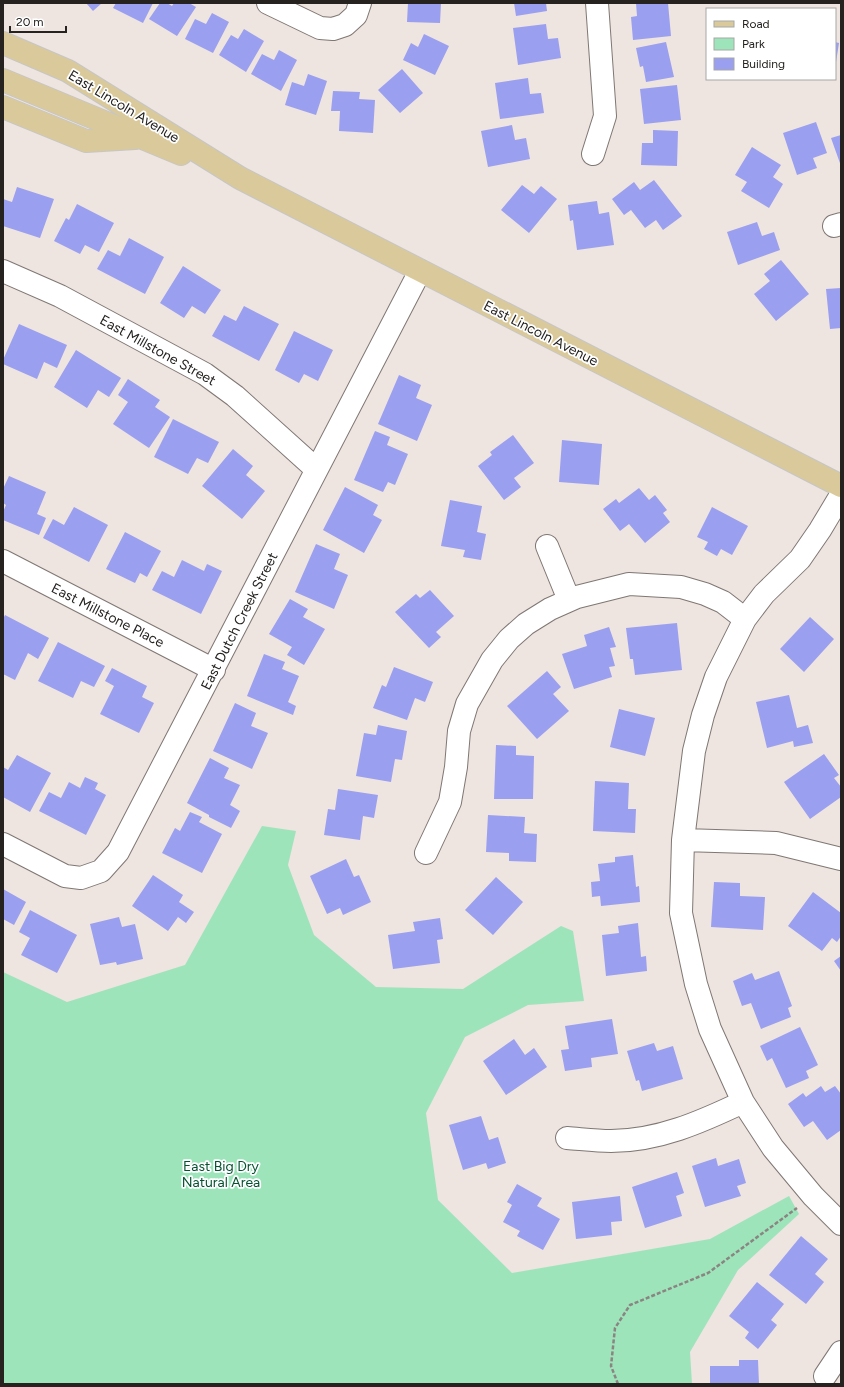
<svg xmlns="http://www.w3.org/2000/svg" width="844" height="1387" font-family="Figtree,sans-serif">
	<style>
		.green { fill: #9ee4bb }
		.building { fill: #9b9fef }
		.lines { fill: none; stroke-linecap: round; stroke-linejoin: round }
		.minor-casing { stroke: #7f7773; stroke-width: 24 }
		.major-casing { stroke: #c6c6c5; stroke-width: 24 }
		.path { stroke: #8b8582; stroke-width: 2.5; stroke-dasharray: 4 2; stroke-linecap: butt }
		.minor { stroke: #fff; stroke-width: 22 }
		.major { stroke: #daca9b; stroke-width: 22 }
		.labels { text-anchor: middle; stroke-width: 3.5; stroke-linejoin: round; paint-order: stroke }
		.street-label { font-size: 14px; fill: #252220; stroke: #fff }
		.park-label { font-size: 14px; fill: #045131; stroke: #fff }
	</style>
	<rect width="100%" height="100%" fill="#eee4e0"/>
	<path class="green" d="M262,826L296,831L288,865L314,935L376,987L463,989L561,926L573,931L584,1001L528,1005L465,1037L426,1113L438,1200L512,1273L710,1239L789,1196L799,1214L738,1270L690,1352L692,1384H3V972L67,1002L185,965Z"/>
	<path class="building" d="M86,3H102L93,11Z
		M116,3H153L143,23L113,8Z
		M160,3H167L172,6L174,3H189L196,7L177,36L149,19Z
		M408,3H441L440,23L407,22Z
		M514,3H546L547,11L516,16Z
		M636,3H668L671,36L633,40L631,17L637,16Z
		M212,13L229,22L213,53L185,39L195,19L206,24Z
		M546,24L548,39L558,38L561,58L518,65L513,28Z
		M244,29L264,41L246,72L219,55L231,35L238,39Z
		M424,34L449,46L435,75L403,60L411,43L418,47Z
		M666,42L674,77L646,82L643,66L640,67L636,48Z
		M835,42L839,43L836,62H835Z
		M279,50L297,60L281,91L251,74L262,54L274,60Z
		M402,69L423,93L400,113L378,90Z
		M308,74L327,81L316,115L285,105L292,82L304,86Z
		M528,78L530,94L541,93L544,113L500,119L495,83Z
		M677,85L681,120L644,124L640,89Z
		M333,91L360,92L359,99L375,100L373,133L339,131L340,111H331Z
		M816,122L827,153L813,158L817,168L797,175L783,133Z
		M512,125L515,140L526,138L530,159L488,167L481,131Z
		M653,130L678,131L677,166L641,165L642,143H653Z
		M841,135V166L831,138Z
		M752,147L781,165L773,177L783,184L769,208L741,191L747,182L735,175Z
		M654,180L682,216L663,230L656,220L645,228L631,210L624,215L612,199L634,182L640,190Z
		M522,185L534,194L541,186L557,199L529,233L501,210Z
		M17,187L54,199L40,238L3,226V199L12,202Z
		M597,201L599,214L609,212L614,245L577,250L573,220L570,221L568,205Z
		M77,204L114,223L99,252L85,245L80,254L54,241L66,218L69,220Z
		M757,222L762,236L774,232L780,250L738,265L727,232Z
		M129,238L164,257L145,294L97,269L108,250L120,256Z
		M781,260L809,294L776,321L754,294L770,281L764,274Z
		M183,266L221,290L205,314L192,306L184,318L160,303Z
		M841,288V328L830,329L826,289Z
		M244,306L279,324L259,361L212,336L224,315L236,321Z
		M19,324L67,345L57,368L44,362L37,379L3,364V360Z
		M294,331L333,350L318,381L304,374L299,383L275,370Z
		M76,350L121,378L109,397L98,390L87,408L54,387Z
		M399,375L421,385L416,398L432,405L417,441L378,424Z
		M128,379L160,400L155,407L170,417L149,448L113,424L128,402L118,395Z
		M173,419L219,442L208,463L197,458L188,474L154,457Z
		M375,431L390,437L387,445L408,454L395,485L388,482L383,492L354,480Z
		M513,435L534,463L514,478L521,487L504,500L478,466L492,455L490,452Z
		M562,440L602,444L599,485L559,482Z
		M233,449L253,466L246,475L265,491L242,519L202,486Z
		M9,476L46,492L37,514L46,518L39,535L3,520V512L6,505L3,503V489Z
		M345,487L378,505L373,515L382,520L364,553L323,530Z
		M639,488L649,500L655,495L667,510L663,513L670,522L645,543L629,524L620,531L603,509L616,499L619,503Z
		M450,500L482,506L477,532L486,534L481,560L463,557L465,550L441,546Z
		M74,507L108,525L89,562L43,538L53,519L64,525Z
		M712,507L748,526L732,555L721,549L717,556L704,549L708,542L697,537Z
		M125,532L161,551L147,577L140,573L135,583L106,569Z
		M316,544L340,554L334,569L348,575L334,609L295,592Z
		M182,560L204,571L207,564L222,571L201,614L152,590L162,571L174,577Z
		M430,590L454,616L436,632L441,637L429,648L395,612L416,594L420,598Z
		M290,599L308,609L303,617L325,629L304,665L287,655L292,647L269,634Z
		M5,615L49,638L38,659L28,653L15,680L3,674V619Z
		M810,617L834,639L804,672L780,649Z
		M677,623L682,670L635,675L633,659H630L626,628Z
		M609,627L616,647L610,648L615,666L609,667L612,677L574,689L562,654L587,646L584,635Z
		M58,642L105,666L94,687L81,681L73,698L38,681Z
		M264,654L285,662L282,669L299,676L288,702L296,706L293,715L247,696Z
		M394,667L433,682L425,702L415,698L407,720L373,708L382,685L386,687Z
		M112,668L147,686L142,697L154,703L139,733L100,714L114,686L105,681Z
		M547,671L561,687L553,694L569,711L537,739L507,706Z
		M789,695L797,728L808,725L813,743L794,747L793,741L767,748L756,702Z
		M235,703L256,713L251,726L268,733L252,769L213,751Z
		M619,709L655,718L645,756L610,747Z
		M378,725L407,731L402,760L395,759L391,782L356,776L364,733L376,735Z
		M496,745L516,746V755L534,756L533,799H494Z
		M824,754L839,775L834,778L841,787V797L810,819L784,782Z
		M17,755L51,773L30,812L3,797V767L8,770Z
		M210,758L229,768L224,778L240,785L230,805L240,811L231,828L209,817V815L187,803Z
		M85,777L98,783L95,789L106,795L86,835L39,811L49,792L61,798L69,782L80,788Z
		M595,781L629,783L628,809H636L635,833L593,831Z
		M338,789L378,795L374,818L363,816L360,840L324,835L328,809L335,810Z
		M190,812L202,817L199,822L222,834L202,873L162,853L175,828L180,831Z
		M488,815L525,817L524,833L537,834L536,862L509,861V853L486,852Z
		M633,855L636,887L639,886L640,902L601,906L600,896L592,897L591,882L600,881L598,864L615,862V857Z
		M346,859L354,877L359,875L371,902L343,915L340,908L327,914L310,876Z
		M153,875L183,895L179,902L194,912L186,923L178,917L168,931L132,906Z
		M496,877L523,902L493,935L465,910Z
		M714,882L740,883V896L765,897L763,930L711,927Z
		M3,889L26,902L14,925L3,919Z
		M813,892L841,913V936L837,942L832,938L822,951L788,926Z
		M30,910L77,935L57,973L21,955L30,938L19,932Z
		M119,917L122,927L135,924L143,959L117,965L116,962L100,965L90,924Z
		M440,918L443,939L437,940L440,963L393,969L388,935L415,931L413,922Z
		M638,923L641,957L646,956L647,971L606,976L602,935L619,933L618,926Z
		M841,956V971L834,961Z
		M779,971L792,1006L788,1008L791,1017L761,1029L751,1003L742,1006L733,981L752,973L755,980Z
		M612,1019L618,1054L591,1058L592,1067L565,1071L561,1050L569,1049L565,1026Z
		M800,1027L818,1065L806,1071L809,1078L786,1088L772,1058L767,1061L760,1046Z
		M514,1039L525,1055L534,1048L547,1067L506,1095L483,1061Z
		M654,1043L657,1051L673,1046L683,1079L642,1091L639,1080L636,1081L627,1051Z
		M821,1086L825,1092L835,1086L841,1094V1130L827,1140L813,1121L804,1127L788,1104L803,1093L806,1097Z
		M481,1116L489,1140L498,1137L506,1163L488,1169L486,1163L463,1170L449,1125Z
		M716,1158L718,1166L739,1159L746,1183L737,1186L741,1196L705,1207L692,1166Z
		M677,1172L684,1193L676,1196L682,1216L645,1228L632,1187Z
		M517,1184L542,1198L537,1206L560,1219L543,1250L517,1236L520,1231L503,1222L512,1205L507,1202Z
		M620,1196L622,1221L611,1222L612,1235L576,1239L572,1202Z
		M801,1236L828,1259L815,1274L824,1282L806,1304L769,1275Z
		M757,1282L784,1304L771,1320L777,1325L758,1349L745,1338L749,1332L729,1316Z
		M739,1360H758L759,1384H710V1366H739Z"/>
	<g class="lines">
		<g class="minor-casing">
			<path id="minor" d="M268,3L320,28L333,29L345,25L356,15L360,3
				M593,154L605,116L597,3
				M834,226L841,224
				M3,271L60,296L205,374L235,396L316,469
				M841,495L820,530L800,559L764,594L745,619L716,677L703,715L694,751L683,840L681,913L696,984L710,1029L743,1102L773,1148L813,1196L841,1224
				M547,546L569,600
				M3,561L214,670
				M683,840L776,843L841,859
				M3,844L65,876L81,878L101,871L118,852C220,659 318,464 420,271
				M426,853L450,802L456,767L459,731L467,704L492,660L509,639L526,624L550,609L577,597L629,584L681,587L705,594L723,602L745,619
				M567,1138C581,1139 596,1141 611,1141C658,1141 701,1122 743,1102
				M825,1376L841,1352"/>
		</g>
		<g class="major-casing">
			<path id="major" d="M3,43L68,71L240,178L841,486
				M3,80L181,154
				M3,107L86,141L135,138"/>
		</g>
		<path class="path" d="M618,1384L611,1366L615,1328L630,1305L708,1273L797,1208"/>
		<use href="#minor" class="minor"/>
		<use href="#major" class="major"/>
	</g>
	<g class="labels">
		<g class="street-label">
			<text transform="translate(124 106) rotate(31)" y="5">East Lincoln Avenue</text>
			<text transform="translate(541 333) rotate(27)" y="5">East Lincoln Avenue</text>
			<text transform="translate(158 350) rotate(29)" y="5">East Millstone Street</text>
			<text transform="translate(108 615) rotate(27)" y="5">East Millstone Place</text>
			<text transform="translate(239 621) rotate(-63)" y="5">East Dutch Creek Street</text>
		</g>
		<g class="park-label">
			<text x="221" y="1171">East Big Dry<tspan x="221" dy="16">Natural Area</tspan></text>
		</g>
	</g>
	<rect width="844" height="1387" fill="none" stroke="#252220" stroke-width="8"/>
	<rect x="706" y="8" width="130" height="72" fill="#ffffff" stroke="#a8a7a6"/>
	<rect x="714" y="21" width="20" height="6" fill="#daca9b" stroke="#a8a7a6"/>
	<text x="742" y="28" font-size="12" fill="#252220">Road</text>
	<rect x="714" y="38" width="20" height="12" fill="#9ee4bb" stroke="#a8a7a6"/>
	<text x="742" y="48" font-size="12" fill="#252220">Park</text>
	<rect x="714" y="58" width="20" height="12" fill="#9b9fef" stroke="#a8a7a6"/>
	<text x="742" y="68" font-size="12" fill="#252220">Building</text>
	<path d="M10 26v6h56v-6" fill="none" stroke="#252220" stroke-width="2"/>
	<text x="16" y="26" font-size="12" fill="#252220" stroke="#ffffff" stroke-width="3" paint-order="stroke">20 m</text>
</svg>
